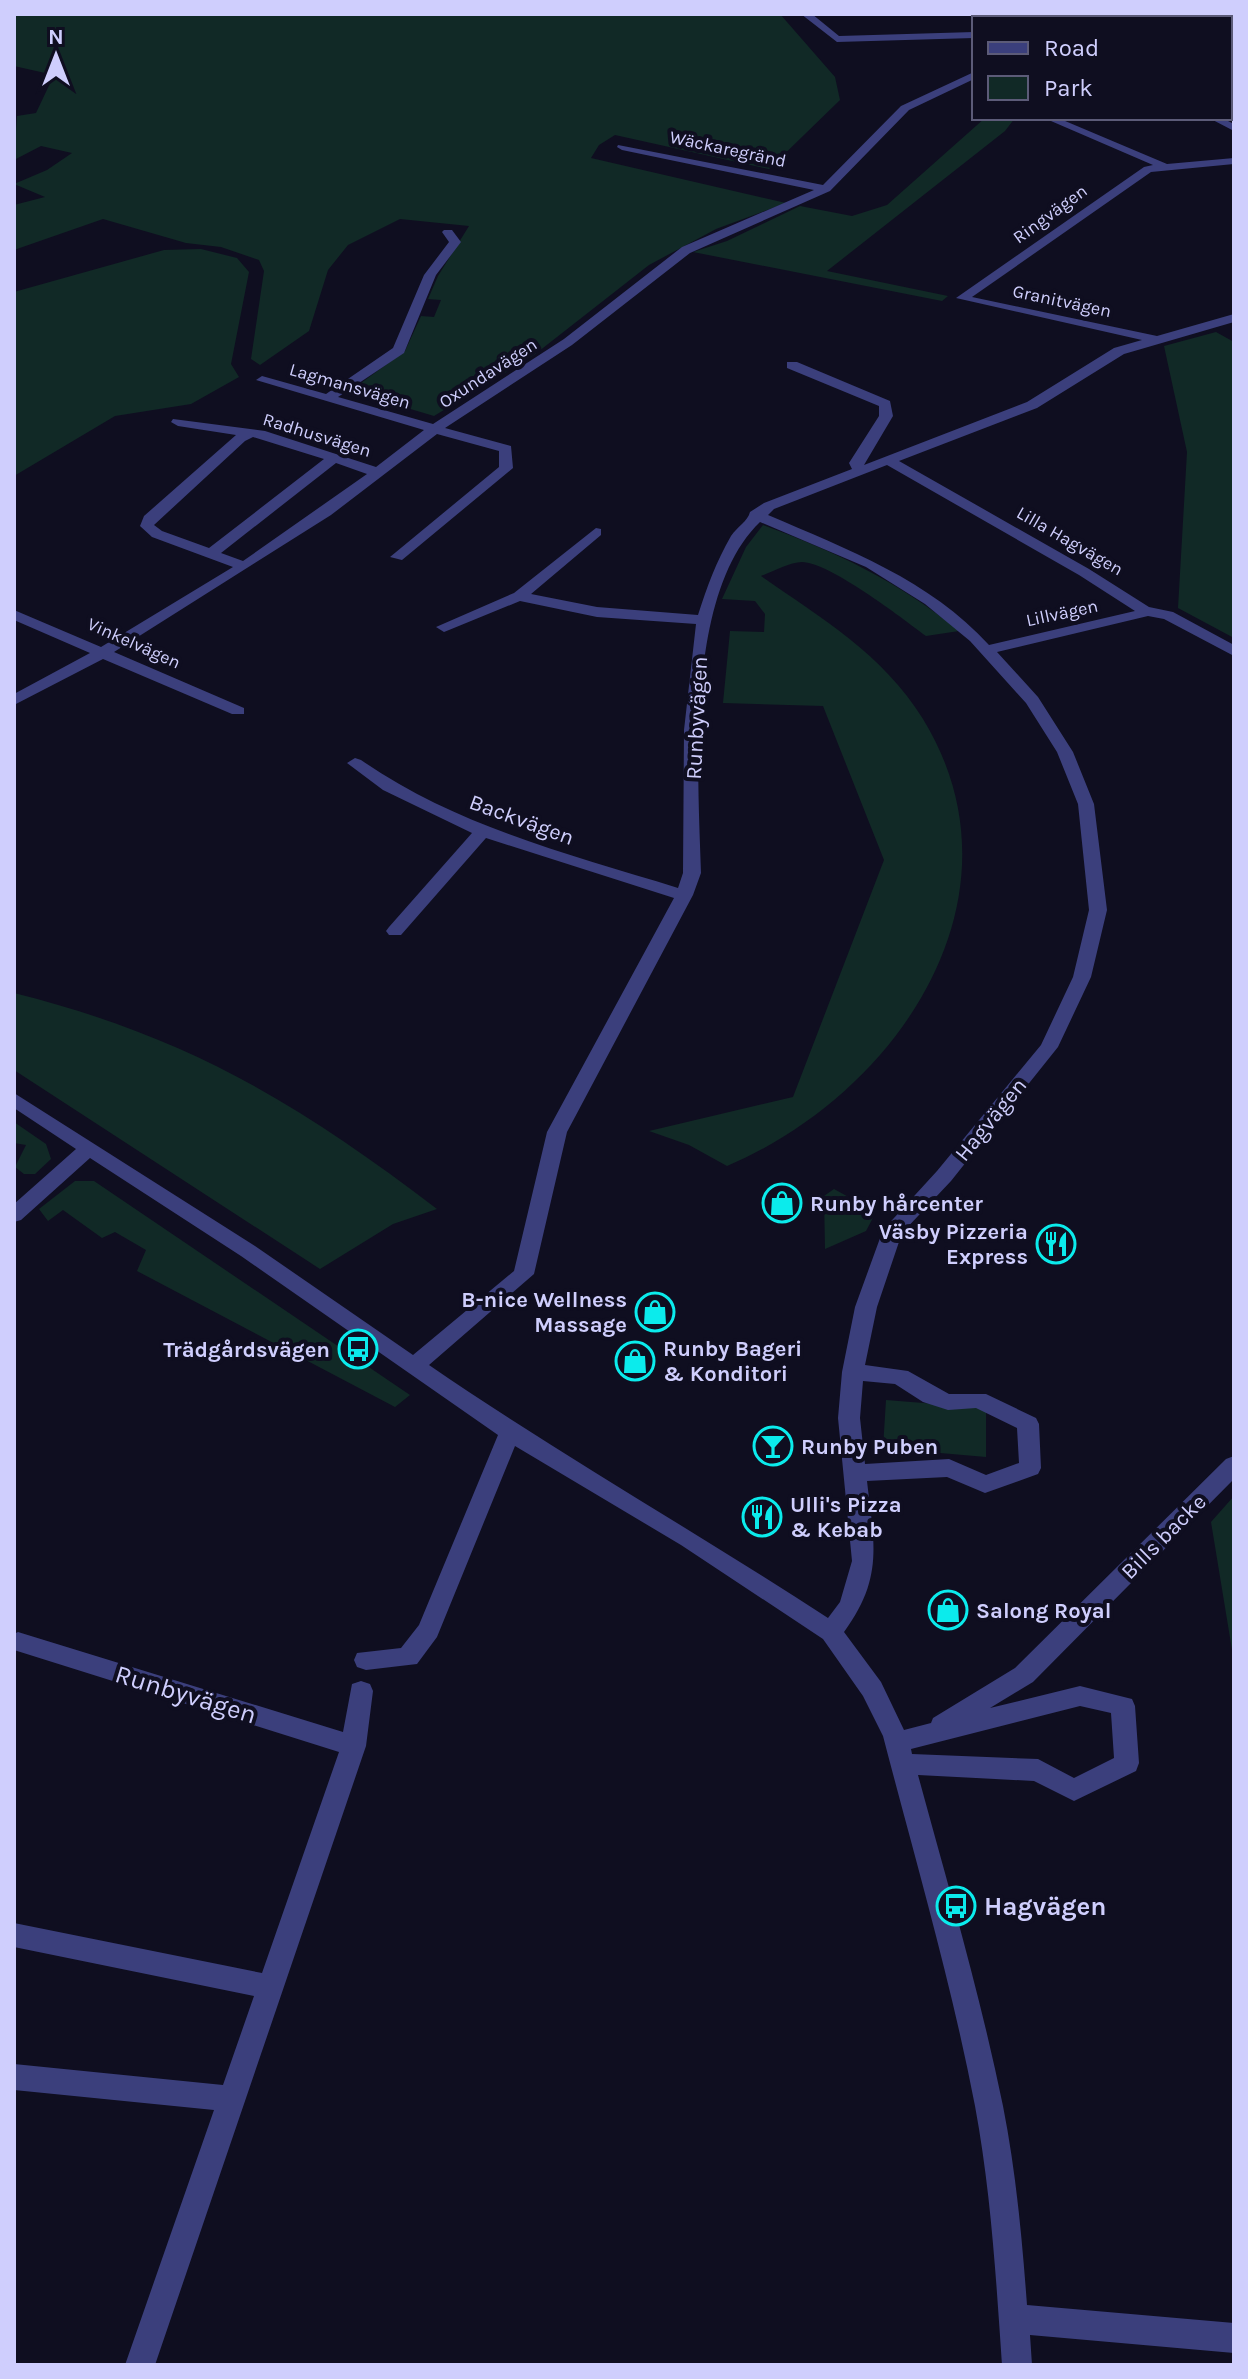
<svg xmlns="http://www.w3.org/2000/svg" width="1248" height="2379" font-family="Karla,sans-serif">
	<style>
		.green { fill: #112926 }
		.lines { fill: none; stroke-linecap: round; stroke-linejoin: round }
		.river { fill: #0e2743; fill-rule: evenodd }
		.street { fill: #3b3f7c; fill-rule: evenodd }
		.labels { text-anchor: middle; stroke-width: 8; stroke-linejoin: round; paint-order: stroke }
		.far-street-label { font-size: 18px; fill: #cfcefd; stroke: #0f0e20 }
		.street-label { font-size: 22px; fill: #cfcefd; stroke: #0f0e20 }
		.poi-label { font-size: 22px; font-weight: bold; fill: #cfcefd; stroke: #0f0e20; text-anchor: start }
		.near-street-label { font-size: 26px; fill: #cfcefd; stroke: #0f0e20 }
		.near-poi-label { font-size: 26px; font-weight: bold; fill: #cfcefd; stroke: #0f0e20; text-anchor: start }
	</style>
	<rect width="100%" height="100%" fill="#0f0e20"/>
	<path class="green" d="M14,14H780L835,77L840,100L769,169L615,135L599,145L591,158L786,203L716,229L649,265L534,355L434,416L350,391L405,351L421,316L434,317L441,300L428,299L438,276L469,226L400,219L348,245L328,270L309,331L260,365L251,359L264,271L259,260L221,247L186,243L103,219L14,250V205L45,197L14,184L47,170L72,153L41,146L14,160L17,116L36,113L54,75L14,66Z
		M985,118H1015L1005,131L827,271L948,296L942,301L693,252L727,241L800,206L852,216L887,205Z
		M201,249L237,258L249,272L231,364L239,377L191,404L115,416L14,476V292L164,250Z
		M1216,332L1234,342V638L1178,608L1187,452L1164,346Z
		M763,525C834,551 900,582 959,631L926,636C902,618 829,562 802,562C790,562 772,572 761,576C821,618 883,654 923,719C1032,897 897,1094 727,1166L689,1145L649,1131L793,1097L884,860L823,706L723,703L730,631L764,632L765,614L755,601L722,599L746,547Z
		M14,993C186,1036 297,1102 437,1209L393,1224L320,1269L14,1070Z
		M14,1122L46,1144L51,1159L35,1174H24L15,1167L26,1145L14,1143Z
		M75,1181H94L410,1395L395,1407L137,1271L146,1250L115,1232L102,1238L63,1210L48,1221L39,1209Z
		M834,1189L876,1212L866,1231L825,1249L824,1196Z
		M886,1400L986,1408V1457L883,1448Z
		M1234,1496V1662L1211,1522Z"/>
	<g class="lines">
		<path class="river" d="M1196,14H1227L1229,18H1198Z"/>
		<path class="street" d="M801,14H812L839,36L974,32V38L837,42Z
			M1020,14H1030L1032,18H1022Z
			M974,72V79L909,110L830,191L690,253L572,345L445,428L511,446L513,468L402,560L390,557L499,467V451L437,434L331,515L114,652L244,708V714H232L103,659L14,705V694L90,653L14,620V610L101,647L233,567L152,537L140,526L144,516L236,435L178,426L171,422L173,419L265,431L376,467L424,430L256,380L262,376L326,394L393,348L424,275L449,242L442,232L444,230H452L461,242L436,275L404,353L338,397L433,424L564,339L682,247L814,190L622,150L617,147L618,145L823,185L901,106ZM253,437L324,459L209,548L162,531L154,525L245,441ZM336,463L367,474L243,561L221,553Z
			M1044,118H1058L1167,164L1234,158V164L1151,172L972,297L1157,336L1234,314V322L1124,354L1037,408L899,461L1089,569L1149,607L1173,612L1234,645V656L1164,619L1148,616L997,652L1038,697L1073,752L1094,804L1107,910L1091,977L1058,1047L951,1181L902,1233L877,1307L865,1365L908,1371L949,1394H986L1036,1418L1039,1424L1041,1468L1038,1474L985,1493L947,1477L867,1481C874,1543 884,1578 844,1632L881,1682L904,1730L931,1723L933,1718L1015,1668L1226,1459L1234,1456V1479L1033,1682L990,1708L1080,1686L1132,1699L1135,1706L1139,1763L1136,1771L1074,1801L1034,1781L918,1775C948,1885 980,1994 1003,2106C1016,2172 1022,2238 1027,2305L1234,2323V2353L1030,2335L1032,2365H1002C996,2278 991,2192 975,2106C951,1981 915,1859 883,1736L863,1696L823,1639L681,1545L515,1446L437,1637L417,1664L366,1670L357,1667L354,1660L357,1653L401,1648L419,1625L498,1435L241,1256L90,1158L21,1220L14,1222V1204L76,1149L14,1108V1093L255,1246L413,1355L514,1271L547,1132L674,898L486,838L401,935H389L386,931L389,927L472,833L383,790L347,763L355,758L361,760C456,826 568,854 678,888L683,873L684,730L696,624L597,617L520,601L449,630L444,632L436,627L514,593L596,528L601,529V535L531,594L597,607L698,615C707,587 716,562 731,536C737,527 748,521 750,512L764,503L852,469L849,463L879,416V406L787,368V362H797L890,401L893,416L864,465L1027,402L1114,348L1142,340L956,298L1144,167L1153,165ZM887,465L1079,575L1135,611L989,645C930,580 847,549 768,515L774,509ZM760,522L866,567L925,604L970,641L1026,703L1057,752L1078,804L1089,910L1073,977L1041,1045L937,1171L883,1230L855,1307L842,1372L838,1418L852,1561L840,1602L828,1618C696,1532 559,1454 429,1365L534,1274L567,1132L693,895L701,873C698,776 685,594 760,522ZM863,1381L895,1384L923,1402L948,1410L976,1408L1017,1428L1019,1463L986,1475L949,1459L865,1464L860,1418ZM1080,1706L1111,1713L1114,1758L1074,1778L1038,1759L912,1754L911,1749Z
			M1209,118H1222L1234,124V131Z
			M18,1632L343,1732L352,1684L361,1681L370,1684L373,1691L366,1746L155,2365H125L214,2110L14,2090V2064L223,2085L254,1996L14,1947V1923L262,1973L339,1752L14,1650V1634Z"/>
	</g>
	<defs>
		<g id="shop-ring" transform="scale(2)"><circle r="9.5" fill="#0f0e20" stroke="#0bebec" stroke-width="1.5"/><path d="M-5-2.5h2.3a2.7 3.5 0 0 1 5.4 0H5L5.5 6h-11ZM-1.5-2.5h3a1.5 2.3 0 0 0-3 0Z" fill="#0bebec"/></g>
		<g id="restaurant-ring" transform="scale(2)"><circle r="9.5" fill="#0f0e20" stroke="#0bebec" stroke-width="1.5"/><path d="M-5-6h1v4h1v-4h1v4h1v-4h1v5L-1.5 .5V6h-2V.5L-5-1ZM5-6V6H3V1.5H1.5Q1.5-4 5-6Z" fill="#0bebec"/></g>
		<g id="bus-ring" transform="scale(2)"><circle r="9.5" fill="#0f0e20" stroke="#0bebec" stroke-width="1.5"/><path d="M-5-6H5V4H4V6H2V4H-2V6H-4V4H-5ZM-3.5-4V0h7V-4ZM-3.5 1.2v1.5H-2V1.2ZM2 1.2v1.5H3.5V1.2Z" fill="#0bebec"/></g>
		<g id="bar-ring" transform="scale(2)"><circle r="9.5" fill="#0f0e20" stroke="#0bebec" stroke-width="1.5"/><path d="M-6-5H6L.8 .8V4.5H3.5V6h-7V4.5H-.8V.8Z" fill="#0bebec"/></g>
	</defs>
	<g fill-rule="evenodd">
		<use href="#shop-ring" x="782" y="1203"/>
		<use href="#restaurant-ring" x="1056" y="1244"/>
		<use href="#shop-ring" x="655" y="1312"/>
		<use href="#bus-ring" x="358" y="1349"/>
		<use href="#shop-ring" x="635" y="1361"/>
		<use href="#bar-ring" x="773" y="1446"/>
		<use href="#restaurant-ring" x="762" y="1517"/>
		<use href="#shop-ring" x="948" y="1610"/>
		<use href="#bus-ring" x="956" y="1906"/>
	</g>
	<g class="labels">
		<g class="far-street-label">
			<text transform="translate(728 149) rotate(12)" y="6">Wäckaregränd</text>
			<text transform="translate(1050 214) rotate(-36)" y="6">Ringvägen</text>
			<text transform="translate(1062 301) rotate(12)" y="6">Granitvägen</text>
			<text transform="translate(488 373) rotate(-33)" y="6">Oxundavägen</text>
			<text transform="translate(350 386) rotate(16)" y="6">Lagmansvägen</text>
			<text transform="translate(317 435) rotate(17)" y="6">Radhusvägen</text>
			<text transform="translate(1070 541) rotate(30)" y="6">Lilla Hagvägen</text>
			<text transform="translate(1062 613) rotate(-12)" y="6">Lillvägen</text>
			<text transform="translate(134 643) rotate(24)" y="6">Vinkelvägen</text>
		</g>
		<g class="street-label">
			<text transform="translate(696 718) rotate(-87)" y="8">Runbyvägen</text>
			<text transform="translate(522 819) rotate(20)" y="8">Backvägen</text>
			<text transform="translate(990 1119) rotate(-51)" y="8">Hagvägen</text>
			<text transform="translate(1163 1536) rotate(-45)" y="8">Bills backe</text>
		</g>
		<g class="poi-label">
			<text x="810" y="1211">Runby hårcenter</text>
			<text x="1028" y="1239" text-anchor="end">Väsby Pizzeria<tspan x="1028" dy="25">Express</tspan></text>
			<text x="627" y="1307" text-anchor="end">B-nice Wellness<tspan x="627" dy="25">Massage</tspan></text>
			<text x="663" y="1356">Runby Bageri<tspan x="663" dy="25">&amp; Konditori</tspan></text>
			<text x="330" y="1357" text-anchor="end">Trädgårdsvägen</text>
			<text x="801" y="1454">Runby Puben</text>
			<text x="790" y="1512">Ulli's Pizza<tspan x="790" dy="25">&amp; Kebab</tspan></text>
			<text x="976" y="1618">Salong Royal</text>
		</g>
		<g class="near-street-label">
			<text transform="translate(186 1694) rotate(17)" y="9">Runbyvägen</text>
		</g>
		<g class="near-poi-label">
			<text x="984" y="1915">Hagvägen</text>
		</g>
	</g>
	<rect width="1248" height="2379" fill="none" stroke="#cfcefd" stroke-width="32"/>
	<rect x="972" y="16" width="260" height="104" fill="#0f0e20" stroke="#5c5b78" stroke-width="2"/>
	<rect x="988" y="42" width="40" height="12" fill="#3b3f7c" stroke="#5c5b78" stroke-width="2"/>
	<text x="1044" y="56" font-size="24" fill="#cfcefd">Road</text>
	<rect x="988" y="76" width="40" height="24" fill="#112926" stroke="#5c5b78" stroke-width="2"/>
	<text x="1044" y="96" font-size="24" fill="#cfcefd">Park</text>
	<g transform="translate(56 56)" stroke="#0f0e20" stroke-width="6" paint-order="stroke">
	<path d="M0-6L14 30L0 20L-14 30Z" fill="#cfcefd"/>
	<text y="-12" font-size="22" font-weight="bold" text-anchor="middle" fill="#cfcefd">N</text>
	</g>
</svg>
